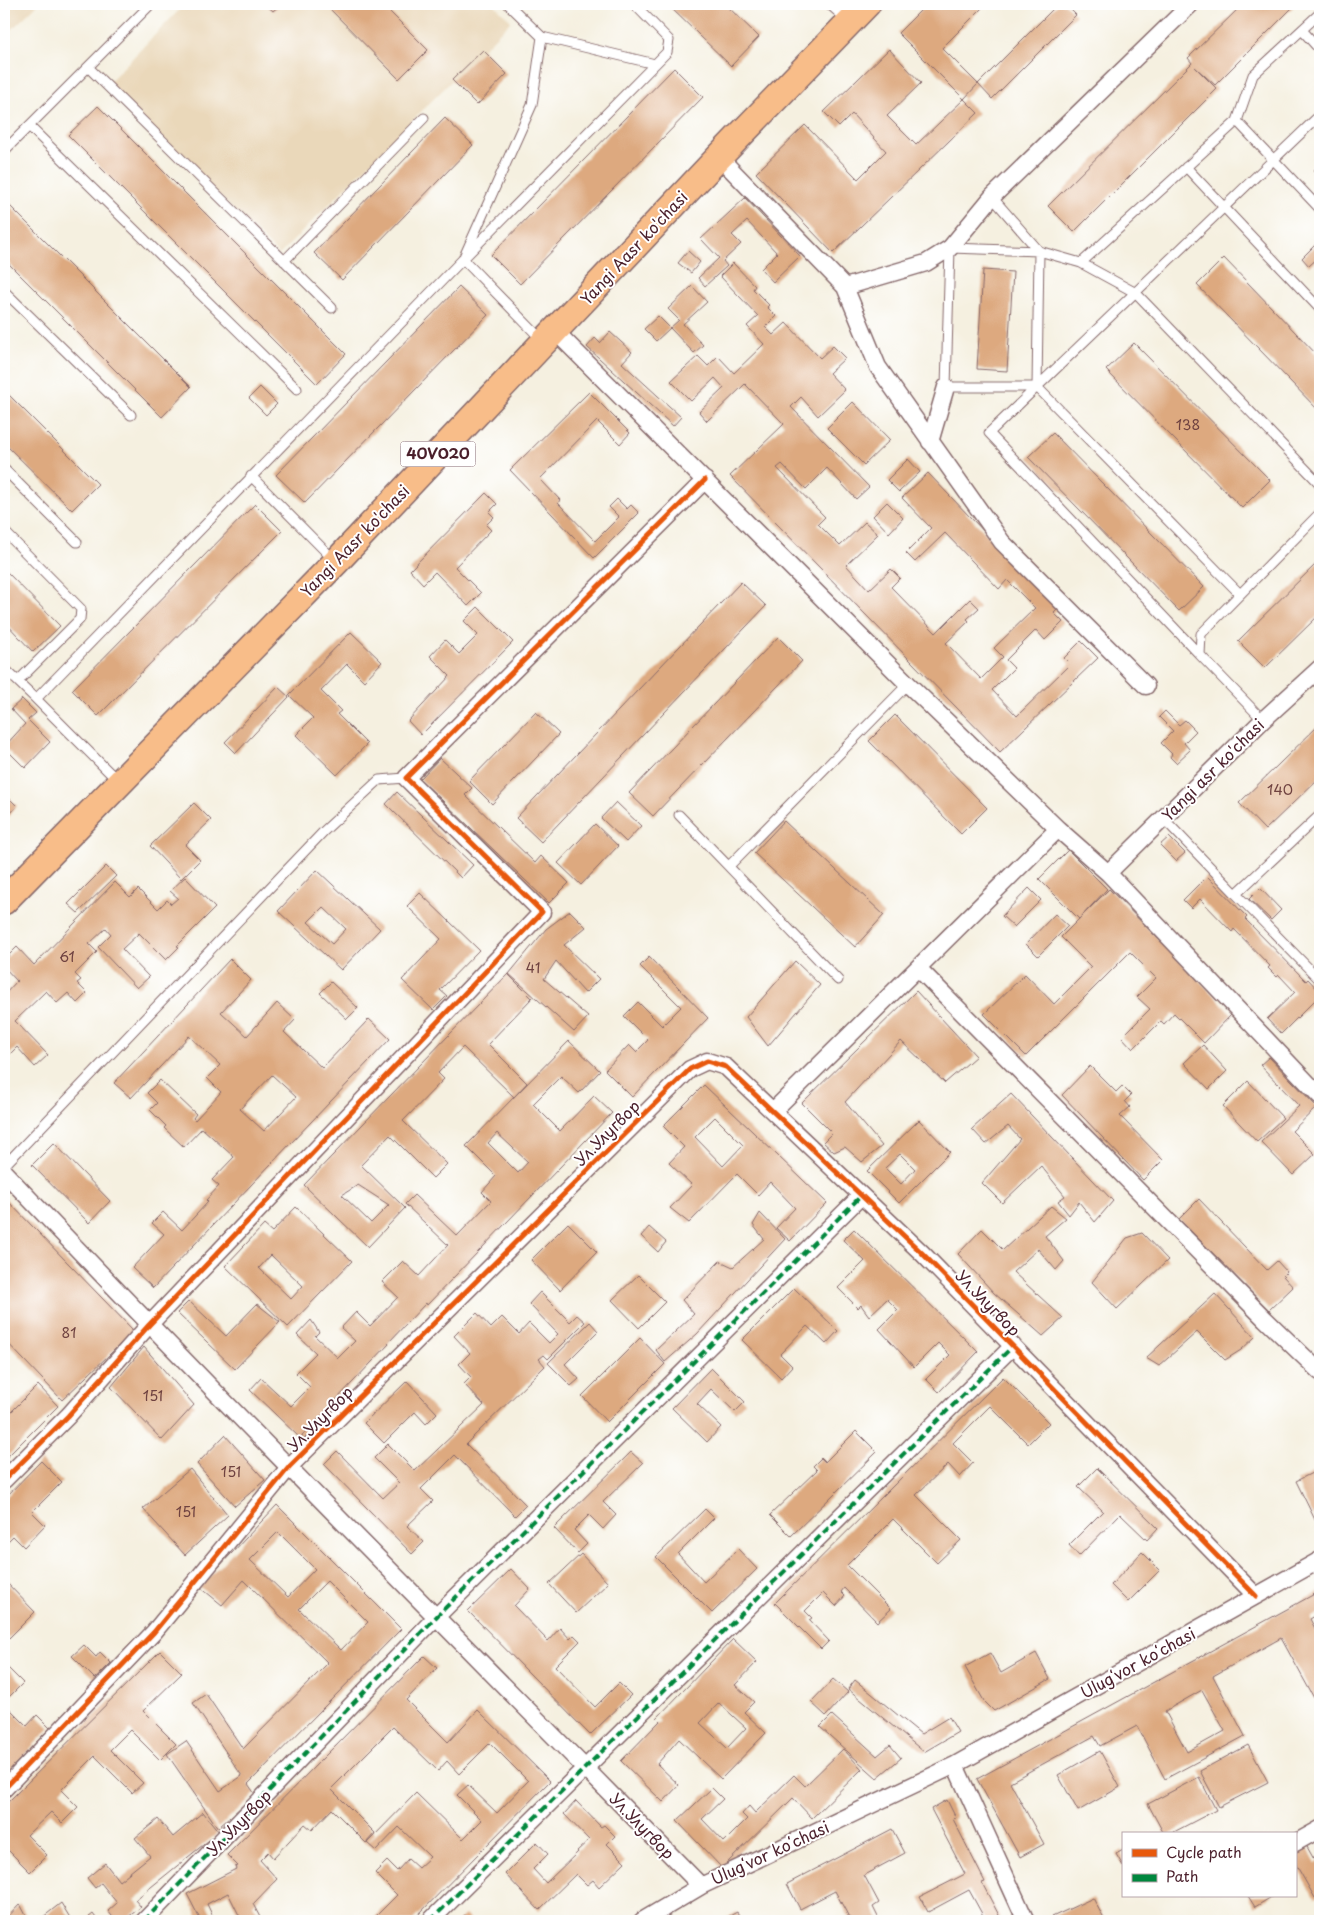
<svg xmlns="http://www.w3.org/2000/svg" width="1324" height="1925" font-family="'Playpen Sans',sans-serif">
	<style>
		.built { fill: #ead8ba }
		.building { fill: #dda97f; fill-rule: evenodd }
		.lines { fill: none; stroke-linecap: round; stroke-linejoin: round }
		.lane-casing { stroke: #86686a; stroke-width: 11 }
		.street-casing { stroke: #86686a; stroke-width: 19 }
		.primary-casing { stroke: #86686a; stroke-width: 29 }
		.lane { stroke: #fff; stroke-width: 9 }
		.street { stroke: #fff; stroke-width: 16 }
		.primary { stroke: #f8bd89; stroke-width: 26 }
		.quiet { stroke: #00873e; stroke-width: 4; stroke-dasharray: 8 4; stroke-linecap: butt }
		.cycleway-casing { stroke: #fff; stroke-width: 8 }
		.cycleway { stroke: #e8590c; stroke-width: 5 }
		.labels { text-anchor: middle; stroke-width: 4; stroke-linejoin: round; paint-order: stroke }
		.number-label { font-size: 14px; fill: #6f4240 }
		.shield { fill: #fff; stroke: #80626b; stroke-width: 1 }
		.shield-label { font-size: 15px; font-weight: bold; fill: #4a1f2b }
		.street-label { font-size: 16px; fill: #4a1f2b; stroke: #fff }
	</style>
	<rect width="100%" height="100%" fill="#fff"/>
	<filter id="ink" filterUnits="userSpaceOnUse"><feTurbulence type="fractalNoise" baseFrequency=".02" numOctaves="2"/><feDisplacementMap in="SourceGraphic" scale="10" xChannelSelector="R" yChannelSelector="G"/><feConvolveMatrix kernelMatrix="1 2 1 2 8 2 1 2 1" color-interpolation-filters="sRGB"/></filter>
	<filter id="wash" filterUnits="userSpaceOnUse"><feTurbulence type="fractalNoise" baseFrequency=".0096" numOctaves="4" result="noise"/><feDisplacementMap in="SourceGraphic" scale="20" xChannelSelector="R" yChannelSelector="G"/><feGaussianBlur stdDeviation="1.12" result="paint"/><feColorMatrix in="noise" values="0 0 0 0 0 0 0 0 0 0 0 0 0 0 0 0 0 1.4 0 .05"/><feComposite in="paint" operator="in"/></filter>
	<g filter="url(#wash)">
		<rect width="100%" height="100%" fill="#f5f0e0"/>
		<path class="built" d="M4,4H38L4,37Z
			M185,4H494L511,21L279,255L107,84Z"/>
		<g id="blocks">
			<path class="building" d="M265,4H281L273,11Z
				M325,4H382L428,50L399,79Z
				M667,4H725L759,37L731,66Z
				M927,4H978L982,8L942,48L978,84L964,99L978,113L833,253L756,173L805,125L858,179L886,151L852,114L839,127L824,112L889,49L921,83L887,116L916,145L964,99L898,33Z
				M1058,4H1065L1076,15L992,99L978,84Z
				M1243,4H1296L1215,85L1195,67L1217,89L1074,232L1048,206L1192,63L1188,58Z
				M483,50L507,74L477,105L452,80Z
				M674,68L703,97L520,284L491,255Z
				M98,106L346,354L317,384L68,135Z
				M445,118L473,145L342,280L314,253Z
				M1320,164V178L1313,171Z
				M745,198L800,256L773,282L761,269L777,253L747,221L732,235L741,244L723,261L727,266L705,286L698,278L719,258L701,239Z
				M4,200L191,387L162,417L4,259Z
				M1315,245L1320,250V256L1309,266L1302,258Z
				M688,251L700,262L691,273L678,263Z
				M1224,258L1320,358V412L1197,285Z
				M733,263L755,286L753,289L769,305L767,307L776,316L765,327L773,335L786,323L820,358L833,346L845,358L829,373L845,390L818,416L801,397L791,407L869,487L856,499L827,468L806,489L782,464L777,468L825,517L818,524L840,546L865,522L878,534L846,565L869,590L891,569L900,578L891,587L936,633L970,599L979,608L967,619L969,621L946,643L981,679L1003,657L994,648L1035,608L1007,580L999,589L945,533L915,562L906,553L931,528L902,498L928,473L1058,609L1054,613L1063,622L1045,640L1036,630L1006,660L1014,668L992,690L1017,716L1070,664L1064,658L1081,641L1098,658L1000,752L730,476L784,424L745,384L707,421L699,412L724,388L715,378L691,401L671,381L698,356L708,366L718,356L734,373L764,344L747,326L758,316L720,276Z
				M983,270L1013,272L1007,371L977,369Z
				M692,286L707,302L683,324L703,345L694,353L670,328L679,320L668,309Z
				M459,287L488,315L305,503L276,475Z
				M658,316L670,328L656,341L644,329Z
				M610,332L632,352L622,363L681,417L673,426L587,347L595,338L600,343Z
				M1134,343L1270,480L1242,508L1106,370Z
				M260,387L277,404L266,415L249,398Z
				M4,390L98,484L72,510L4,443Z
				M589,392L630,433L620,444L597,421L540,479L560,500L558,503L595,541L619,517L609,507L617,499L627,509L631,505L639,513L594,558L510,470Z
				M853,402L890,440L864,465L827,428Z
				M1053,433L1204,587L1179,611L1028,457Z
				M908,459L920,472L899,492L887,480Z
				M486,493L497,504L489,512L494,517L486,525L491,530L455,567L481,593L468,606L435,572L423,584L410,570Z
				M887,502L903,518L889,533L873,516Z
				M255,504L282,531L98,716L72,690Z
				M1320,560V614L1265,668L1238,641Z
				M4,569L60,626L33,652L4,621Z
				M741,582L766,606L541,842L516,818Z
				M478,607L513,642L421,735L408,721L450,676L430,656L445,640L459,654L478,635L464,621Z
				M351,632L382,662L364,681L347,664L321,691L341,711L337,714L367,744L337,775L296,735L313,718L289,695Z
				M778,637L802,661L653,816L629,793Z
				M278,687L289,697L236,753L225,742Z
				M22,699L36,713L28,720L50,742L25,768L4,747L25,724L11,709Z
				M1165,711L1179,725L1185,720L1196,731L1184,743L1190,750L1176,763L1170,757L1172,754L1161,743L1173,731L1159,717Z
				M536,712L559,734L492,804L469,781Z
				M895,715L987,808L961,834L869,741Z
				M1320,724V777L1265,830L1239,803Z
				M440,758L472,788L465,795L535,863L541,856L569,883L549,903L420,779Z
				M397,792L473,865L461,878L386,804Z
				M8,797L17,806L4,821V801Z
				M616,802L641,826L626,842L601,818Z
				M194,803L211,820L185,845L200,860L181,879L150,846Z
				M784,821L884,915L855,947L754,853Z
				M595,824L618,846L581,885L558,863Z
				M1169,837L1185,853L1176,861L1160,845Z
				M1068,850L1107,889L1079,919L1039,879Z
				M106,866L116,876L78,913L68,904Z
				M317,870L380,929L341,970L278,911ZM323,907L346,929L332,944L308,922Z
				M1207,876L1247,917L1245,919L1306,981L1308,979L1320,992V995L1281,1034L1267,1019L1295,992L1279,975L1277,977L1268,968L1270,966L1234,929L1232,932L1200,899L1191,908L1183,900Z
				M185,877L215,908L177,946L179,947L166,960L139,933L122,949L149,977L137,988L98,947L111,934L106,928L89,944L97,952L75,974L81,980L77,983L87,993L77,1003L68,993L57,1003L46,991L15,1021L48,1055L35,1067L17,1047L4,1060V995L17,981L4,967V960L17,947L34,965L115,882L130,897L138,889L158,909L167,900L171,904L178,898L170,891Z
				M1029,888L1041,900L1014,927L1002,916Z
				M1260,888L1281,910L1271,920L1249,899Z
				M1109,889L1232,1014L1204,1043L1174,1013L1164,1024L1161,1021L1133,1049L1122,1037L1150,1009L1137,997L1156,978L1130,952L1026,1056L984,1014L1025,974L1054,1004L1091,967L1061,937Z
				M420,893L479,950L440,990L447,996L433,1010L402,980L441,939L407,906Z
				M570,911L586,927L564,945L599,979L585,993L556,961L544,979L588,1017L574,1032L509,974L546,929Z
				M1055,914L1068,926L1038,956L1026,944Z
				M649,957L708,1018L632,1097L605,1070L629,1045L636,1052L648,1040L624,1016L638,1002L662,1026L681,1007L640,966Z
				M230,959L251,980L221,1012L247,1036L277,1003L295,1020L284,1032L322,1068L369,1019L390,1039L153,1288L132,1268L164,1234L152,1223L163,1212L182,1230L208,1202L206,1200L219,1186L212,1180L234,1157L202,1128L184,1147L164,1128L166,1126L150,1110L157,1103L147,1093L160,1080L196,1114L193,1118L195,1120L221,1092L207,1078L220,1065L189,1036L131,1098L114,1083ZM272,1075L296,1097L264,1131L240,1109Z
				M795,961L820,985L768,1046L746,1017Z
				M508,974L532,998L488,1044L527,1083L514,1097L463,1047L438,1073L444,1079L403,1121L447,1164L433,1178L390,1135L361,1165L405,1208L368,1247L304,1185ZM358,1185L389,1205L371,1223L342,1195Z
				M331,982L358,1008L347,1019L320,993Z
				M916,991L976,1056L945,1083L901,1041L845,1102L882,1146L862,1162L845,1147L834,1152L823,1142L832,1133L802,1103Z
				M569,1041L600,1071L579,1093L561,1076L533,1104L560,1131L594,1096L612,1113L427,1305L426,1303L388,1343L389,1344L300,1438L250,1390L261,1378L291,1406L310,1387L296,1373L316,1353L297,1335L311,1320L319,1332L315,1336L338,1358L355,1341L341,1328L356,1312L370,1326L398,1297L382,1282L403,1261L419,1276L448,1245L405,1204L414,1195L457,1236L491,1201L482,1192L496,1176L466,1146ZM497,1133L528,1162L518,1173L488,1143Z
				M1203,1045L1227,1071L1209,1089L1184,1063Z
				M1269,1057L1317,1107L1292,1131L1315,1154L1293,1175L1261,1142L1299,1106L1260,1065Z
				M1090,1066L1116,1092L1122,1086L1131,1095L1125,1101L1130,1107L1120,1116L1163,1160L1143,1180L1062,1095Z
				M1248,1081L1283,1118L1257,1142L1223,1106Z
				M704,1085L827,1203L790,1241L776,1228L795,1208L770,1182L758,1195L737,1174L689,1223L670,1208L692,1185L669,1163L684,1147L663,1126ZM715,1117L743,1145L723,1166L695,1137Z
				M1011,1094L1113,1201L1095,1222L1079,1202L1069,1215L1058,1201L1065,1196L1041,1166L1002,1203L982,1183L1020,1139L1008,1126L986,1144L972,1129Z
				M919,1120L950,1152L899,1203L867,1171ZM900,1154L915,1169L901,1184L885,1168Z
				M54,1143L110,1201L89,1223L32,1165Z
				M4,1197L134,1331L62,1400L4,1339Z
				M1199,1199L1267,1270L1277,1261L1287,1272L1283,1276L1293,1287L1269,1310L1179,1219Z
				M1051,1206L1066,1218L1045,1236L1064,1261L1056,1270L1038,1249L1013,1272L1063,1318L1043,1336L994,1293L958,1254L982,1229L1003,1250Z
				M296,1207L352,1261L288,1327L225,1266L264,1225L272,1232ZM271,1255L303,1286L291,1299L259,1268Z
				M760,1213L785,1239L697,1334L665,1362L656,1350L694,1314L682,1300L720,1261L733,1267L764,1239L753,1225Z
				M568,1223L597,1252L560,1290L531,1260Z
				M649,1227L666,1242L658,1252L641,1236Z
				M854,1229L978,1352L939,1392L926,1379L950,1355L938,1343L914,1367L879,1329L898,1310L887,1299L869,1316L861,1305L858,1308L838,1288L865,1261L843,1240Z
				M1142,1233L1168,1260L1117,1309L1092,1282L1127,1238Z
				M638,1275L665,1302L639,1328L612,1300Z
				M794,1288L838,1331L826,1344L807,1326L780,1354L792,1366L781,1378L742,1340Z
				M540,1292L570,1322L577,1315L585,1322L548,1359L544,1355L539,1359L545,1366L466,1444L526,1505L515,1516L455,1455L421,1489L433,1501L407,1526L424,1542L412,1554L324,1464L337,1451L383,1498L399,1483L374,1458L388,1444L415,1471L484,1405L464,1384L471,1377L459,1364L470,1353L454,1336L477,1313L491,1328L502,1317L519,1334L529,1323L549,1343L558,1334L529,1304Z
				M1215,1294L1255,1337L1241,1350L1225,1360L1197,1332L1159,1366L1146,1358Z
				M189,1301L226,1336L257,1304L280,1322L235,1369L177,1313Z
				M590,1322L598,1331L565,1364L579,1379L571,1386L548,1363Z
				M640,1338L665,1364L607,1422L582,1396Z
				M144,1347L194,1405L162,1440L111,1387Z
				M711,1368L745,1402L735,1412L711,1389L697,1404L721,1427L707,1442L672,1408Z
				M1003,1377L1049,1423L1028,1444L990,1406L953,1443L973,1463L960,1477L948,1464L916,1495L961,1540L937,1563L893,1519L847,1565L891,1609L877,1622L844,1588L841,1592L845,1596L836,1606L823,1593L805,1611L812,1618L809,1620L829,1641L821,1649L775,1603Z
				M407,1381L437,1413L426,1424L415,1412L384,1443L364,1423Z
				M38,1385L58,1406L4,1460V1419Z
				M856,1431L877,1452L791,1536L770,1515L817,1470L813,1466L821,1458L825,1462Z
				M225,1435L265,1480L235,1506L197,1464Z
				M631,1452L643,1463L603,1502L616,1515L603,1529L589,1515L574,1530L587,1544L578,1553L554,1528Z
				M41,1461L62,1482L32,1512L45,1525L24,1547L13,1536L4,1545V1499Z
				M1097,1468L1158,1528L1147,1540L1120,1514L1079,1556L1069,1545L1103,1511L1078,1487Z
				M190,1469L228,1515L185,1555L143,1509Z
				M1320,1469V1530L1296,1481Z
				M277,1505L401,1629L248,1784L255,1794L218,1828L167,1754L186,1741L220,1791L242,1776L193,1703L206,1694L243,1749L328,1663L244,1580L222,1605L200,1587ZM278,1532L315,1569L288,1597L250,1560ZM327,1581L368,1622L341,1650L299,1609Z
				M705,1509L714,1518L678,1554L704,1582L738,1549L757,1569L712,1613L656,1557Z
				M1142,1552L1160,1570L1128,1602L1111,1585Z
				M581,1554L608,1583L576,1613L549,1584Z
				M511,1569L530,1589L514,1606L548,1641L560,1628L570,1639L574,1635L580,1641L555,1666L595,1707L619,1683L631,1695L590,1735L468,1611Z
				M4,1580L35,1612L4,1643V1621L6,1618L4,1616Z
				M1320,1591V1613L1310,1619L1320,1638V1694L1314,1698L1281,1638L1213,1676L1245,1736L1165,1779L1137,1726L1100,1746L1094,1736L1010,1782L1044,1844L1020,1857L977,1779ZM1202,1690L1225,1731L1187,1752L1165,1711Z
				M733,1639L757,1662L735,1685L754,1702L744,1712L766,1733L721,1779L679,1739L657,1764L679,1785L663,1802L621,1761L660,1721L657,1718ZM719,1703L746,1728L727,1748L700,1723Z
				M84,1645L96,1657L100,1652L111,1663L95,1679L72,1656Z
				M160,1651L182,1673L143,1711L176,1744L160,1760L130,1730L110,1750L143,1783L132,1793L95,1756L61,1790L78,1807L62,1823L51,1812L27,1835L47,1855L30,1872L6,1848L4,1850V1806Z
				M990,1653L1001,1673L1036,1653L1050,1679L994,1711L984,1701L965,1667Z
				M424,1656L437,1668L406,1700L448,1742L478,1710L550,1781L412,1921H371L397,1895L375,1873L387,1861L397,1871L408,1859L418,1868L430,1857L399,1827L376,1851L367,1843L416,1793L463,1839L482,1820L457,1795L468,1785L497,1813L528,1781L490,1743L459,1774L447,1761L438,1771L393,1727L331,1789L375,1833L366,1843L332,1809L312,1830L305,1824L273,1858L268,1852L260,1860L277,1879L253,1904L262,1921H242L228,1893L207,1904L215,1921H201L187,1894L236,1869L235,1867L238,1866L227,1855Z
				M4,1664L23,1683L4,1702Z
				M833,1679L848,1692L826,1716L811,1702Z
				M855,1680L921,1734L949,1717L958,1732L924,1752L848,1689Z
				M4,1703L27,1726L37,1715L50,1728L4,1776Z
				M832,1715L877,1756L890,1745L901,1758L877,1778L820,1727Z
				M1248,1745L1268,1782L1219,1807L1200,1771Z
				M843,1749L862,1769L812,1818L793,1798L722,1868L677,1821L712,1788L723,1799L702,1819L724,1842L747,1819L742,1814L749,1806L755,1813L794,1775L805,1786Z
				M1100,1751L1120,1787L1078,1811L1058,1775Z
				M1199,1777L1216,1810L1170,1834H1164L1148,1804Z
				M947,1800L956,1818L953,1819L985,1882L982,1883L1002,1921H986L969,1890L928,1912L920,1897L965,1874L931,1809Z
				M576,1801L601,1827L604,1825L615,1836L607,1844L625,1862L599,1887L593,1880L587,1885L576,1874L539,1910L505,1874L537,1842L548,1854L533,1869L546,1883L578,1852L577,1851L589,1840L564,1814Z
				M203,1812L219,1832L135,1900L141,1907L123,1921H116L108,1911L117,1903L101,1883L95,1888L87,1878L105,1863L119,1881L150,1856L135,1838L158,1819L173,1837Z
				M892,1829L905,1853L864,1875L879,1903L873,1907L880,1921H851L835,1891L800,1909L787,1884Z
				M1306,1845L1316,1863L1320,1860V1895L1315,1898L1295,1863V1852Z
				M1123,1850V1866L1116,1854Z
				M1248,1896H1273L1255,1907Z
				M1093,1898L1105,1921H1055L1052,1917Z
				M61,1903L72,1921H38Z
				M20,1904L29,1921H4Z
				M737,1912L742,1921H720Z
				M93,1914L98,1921H84Z
				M465,1915L471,1921H458Z"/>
		</g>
	</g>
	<g filter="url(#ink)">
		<use href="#blocks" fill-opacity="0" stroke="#86686a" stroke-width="1"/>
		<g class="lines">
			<g class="lane-casing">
				<path id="lane" d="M508,4L542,37L655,64
					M829,4L847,20
					M1302,30L1320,50
					M88,67L332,308
					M1237,121L1320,209
					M30,127L297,389
					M4,151L151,4
					M1186,167L1320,309
					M992,197L1039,251L1081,263L1136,293L1320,484
					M284,261L424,118
					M1081,263L1237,121L1253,75L1320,13
					M4,291L131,415
					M542,340L463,259L667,52L669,40L634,4
					M1037,387H946L950,248L1039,251L1037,387L1239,593
					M4,469L77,542
					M251,476L334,560
					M4,531L81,609L80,619L18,681
					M1200,655L989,433L1320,115
					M4,668L36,699
					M1263,720L1200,655L1201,634L1320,513
					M118,781L36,699L463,259L532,105L542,37
					M679,815L838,980
					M1164,819L1236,894L1320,815
					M729,866L908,684
					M1236,894L1320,980
					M4,1166L324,831L379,780L406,778"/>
			</g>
			<g class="street-casing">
				<path id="street" d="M719,157L845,287L878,367L1002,542L1146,686
					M845,287L926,263L950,248L992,197L1191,4
					M556,332L908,684L1058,829L1108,873L1320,1096
					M930,442L946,387
					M1108,873L1263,720L1320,668
					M918,968L1265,1319L1320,1372
					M773,1111L1058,829
					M4,1172C232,1413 468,1648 701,1886
					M4,1480L68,1416L149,1325L542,912L406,778L705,480
					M955,1765L1026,1921
					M4,1789L154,1632L290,1466L690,1069L707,1061L726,1067L922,1253L1256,1596
					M1295,1843L1320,1829
					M144,1921L437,1616L861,1196
					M430,1921L1013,1346
					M642,1921L701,1886L955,1765L1320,1560"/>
			</g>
			<g class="primary-casing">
				<path id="primary" d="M4,901L336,562L719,157L867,4"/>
			</g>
			<use href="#lane" class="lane"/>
			<use href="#street" class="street"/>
			<use href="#primary" class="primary"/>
			<path class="quiet" d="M144,1921L437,1616L861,1196
				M430,1921L1013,1346"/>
			<g class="cycleway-casing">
				<path id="cycleway" d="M4,1480L68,1416L149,1325L542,912L406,778L705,480
					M4,1789L154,1632L290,1466L690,1069L707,1061L726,1067L922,1253L1256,1596"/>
			</g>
			<use href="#cycleway" class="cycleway"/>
		</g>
	</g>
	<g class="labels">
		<g class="number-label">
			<text x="1188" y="430">138</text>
			<text x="1280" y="795">140</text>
			<text x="67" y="962">61</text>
			<text x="533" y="973">41</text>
			<text x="69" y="1338">81</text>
			<text x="153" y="1401">151</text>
			<text x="231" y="1477">151</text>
			<text x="186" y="1517">151</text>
		</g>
		<rect class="shield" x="400.5" y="441.5" width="75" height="25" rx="4"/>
		<g class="shield-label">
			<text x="438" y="459">40V020</text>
		</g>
		<g class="street-label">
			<text transform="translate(634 248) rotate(-47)" y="6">Yangi Aasr ko'chasi</text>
			<text transform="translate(355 541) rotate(-46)" y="6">Yangi Aasr ko'chasi</text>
			<text transform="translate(1213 770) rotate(-45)" y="6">Yangi asr ko'chasi</text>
			<text transform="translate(607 1133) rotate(-45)" y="6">Ул.Улугвор</text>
			<text transform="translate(988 1303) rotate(46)" y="6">Ул.Улугвор</text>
			<text transform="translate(320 1419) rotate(-45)" y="6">Ул.Улугвор</text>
			<text transform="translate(1138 1663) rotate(-29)" y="6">Ulugʻvor koʻchasi</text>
			<text transform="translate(239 1823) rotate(-46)" y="6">Ул.Улугвор</text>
			<text transform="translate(642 1826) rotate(46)" y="6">Ул.Улугвор</text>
			<text transform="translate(770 1853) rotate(-25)" y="6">Ulugʻvor koʻchasi</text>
		</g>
	</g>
	<rect width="1324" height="1925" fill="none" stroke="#fff" stroke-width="20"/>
	<rect x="1122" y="1832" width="175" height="65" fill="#ffffff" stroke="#b7a5aa"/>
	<rect x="1132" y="1849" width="25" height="8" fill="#e8590c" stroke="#b7a5aa"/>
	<text x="1166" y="1858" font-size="15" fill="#4a1f2b">Cycle path</text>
	<rect x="1132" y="1874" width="25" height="8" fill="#00873e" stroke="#b7a5aa"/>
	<text x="1166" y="1882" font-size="15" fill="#4a1f2b">Path</text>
</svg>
